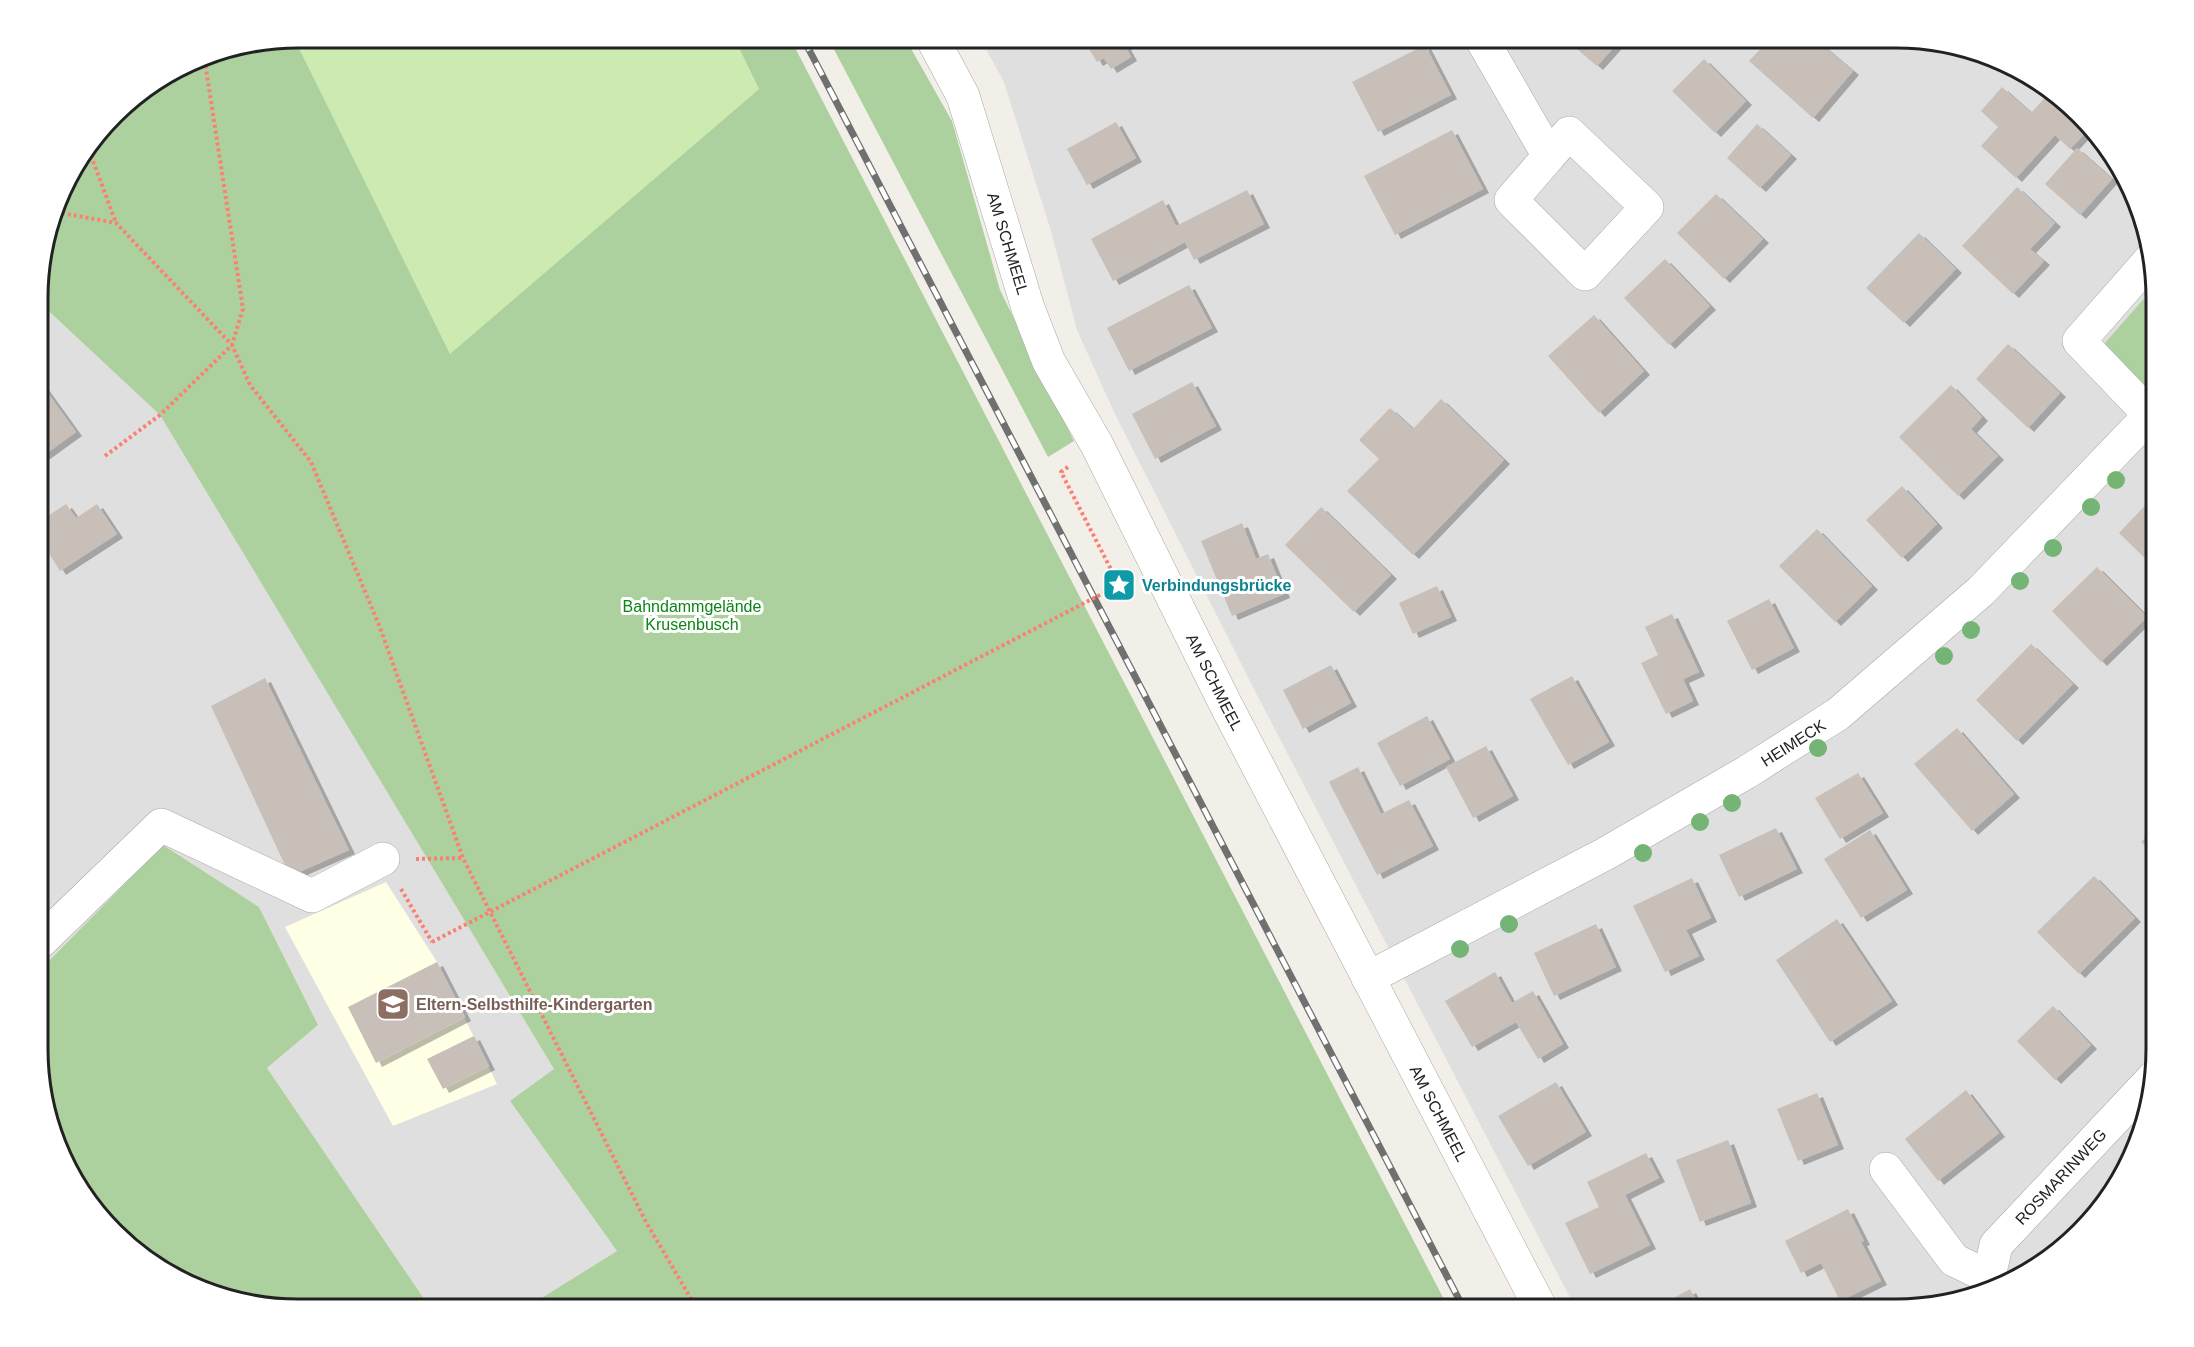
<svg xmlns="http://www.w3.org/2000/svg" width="2194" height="1347" font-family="Arial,sans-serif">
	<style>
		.residential { fill: #e0dfdf }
		.education { fill: #ffffe5 }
		.grass { fill: #cdebb0 }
		.forest { fill: #add19e }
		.building { fill: #c7bfb8; filter: url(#shadow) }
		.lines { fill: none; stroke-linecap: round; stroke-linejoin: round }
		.minor-casing { stroke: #a9a9a9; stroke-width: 34 }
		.path { stroke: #fa8072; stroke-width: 4; stroke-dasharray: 3 3; stroke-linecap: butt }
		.minor { stroke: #fff; stroke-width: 33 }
		.rail-casing { stroke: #707070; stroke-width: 7 }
		.rail { stroke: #fff; stroke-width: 4.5; stroke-dasharray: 14; stroke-linecap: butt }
		.path-bridge { stroke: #fa8072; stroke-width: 4; stroke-dasharray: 3 3; stroke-linecap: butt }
		.tree { fill: #74b475 }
		.labels { text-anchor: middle; stroke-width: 6; stroke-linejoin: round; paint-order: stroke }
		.street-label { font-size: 16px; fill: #222; stroke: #fff }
		.culture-label { font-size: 16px; font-weight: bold; fill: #0d838f; stroke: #fff; text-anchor: start }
		.park-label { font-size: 16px; fill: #0c8416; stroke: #fff }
		.education-label { font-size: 16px; font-weight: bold; fill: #785e54; stroke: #fff; text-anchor: start }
		.rim { fill: none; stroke: #222; stroke-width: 3 }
	</style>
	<defs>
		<filter id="shadow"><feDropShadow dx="6" dy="4" stdDeviation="0" flood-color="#0004"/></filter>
	</defs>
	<rect width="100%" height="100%" fill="#f2efe9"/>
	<path class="residential" d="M980,38H1896L1964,46L2040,81L2122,168L2156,282V285L2103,345L2148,391L2156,382V1066L2143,1132L2113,1193L2026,1275L1913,1309H1576L1255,691L1114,412L1077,330L1051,231L1004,82Z
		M40,303L160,415L555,1070L510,1101L617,1251L524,1309H431L267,1068L318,1025L259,907L163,845L40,970Z"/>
	<path class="education" d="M386,882L437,962L497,1084L393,1126L285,927Z"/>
	<path class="grass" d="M294,38H734L759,89L450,355Z"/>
	<path class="forest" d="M294,38L450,354L759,89L734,38H790L1449,1309H524L617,1251L510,1101L554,1069L160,415L40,303V265L65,183L76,168L83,167L81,161L126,102L199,57Z
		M828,38H905L952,121L1000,290L1074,441L1048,457Z
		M2156,285V382L2147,391L2103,345Z
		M163,845L259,907L318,1025L267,1068L431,1309H298L230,1301L154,1266L81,1193L40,1082V970Z"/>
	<path class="building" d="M1082,38H1138L1125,46L1131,57L1111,69L1104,58L1097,62Z
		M1564,38H1622L1597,66Z
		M1771,38H1814L1853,71L1813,118L1749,61Z
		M1425,45L1451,95L1378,132L1352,82Z
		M1704,59L1746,101L1715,133L1672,91Z
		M2002,87L2031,113L2050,92L2087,131L2070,149L2055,135L2016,178L1981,146L1998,127L1981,111Z
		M1116,122L1136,158L1087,185L1067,149Z
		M1757,124L1791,155L1760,188L1727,158Z
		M1452,130L1483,189L1395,235L1364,176Z
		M2077,148L2112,179L2080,215L2045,184Z
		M2017,187L2055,223L2030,249L2044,261L2013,294L1962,246Z
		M1247,190L1264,224L1194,260L1185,242L1113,281L1091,239L1163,200L1176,226Z
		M1716,194L1763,239L1724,279L1677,233Z
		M1919,233L1956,269L1904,323L1866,288Z
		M1665,259L1710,306L1669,345L1624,298Z
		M1189,285L1212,328L1129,371L1107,328Z
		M1594,315L1644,371L1599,413L1548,356Z
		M2008,344L2060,393L2028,428L1976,379Z
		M40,382L76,432L40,458Z
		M1192,382L1216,426L1155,459L1132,414Z
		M1951,385L1982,417L1971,429L1998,456L1958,496L1899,437Z
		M1441,399L1504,460L1413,555L1347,491L1379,459L1359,440L1390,408L1413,429Z
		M1902,486L1937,524L1902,558L1866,520Z
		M2156,494V569L2119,533Z
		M66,504L76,518L97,504L117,534L60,571L40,539V521Z
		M1321,507L1391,575L1354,612L1285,545Z
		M1242,523L1256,559L1268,554L1284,594L1232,616L1201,541Z
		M1817,529L1872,586L1835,622L1779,566Z
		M2097,567L2147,617L2101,662L2052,611Z
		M1437,586L1451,617L1413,634L1399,603Z
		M1769,599L1794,648L1752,670L1727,621Z
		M1672,614L1699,672L1683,679L1693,701L1666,714L1641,663L1658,655L1645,627Z
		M2031,644L2073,684L2017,741L1976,700Z
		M1331,665L1351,703L1303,729L1283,690Z
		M1572,676L1609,742L1568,765L1530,699Z
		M265,678L349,850L290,876L211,706Z
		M1427,716L1450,759L1400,786L1377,743Z
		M1957,728L2014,794L1972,831L1914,764Z
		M1486,746L1513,796L1473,818L1446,767Z
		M1358,767L1381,814L1409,800L1433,846L1377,875L1329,782Z
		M1858,773L1883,813L1840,839L1815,798Z
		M2156,827V856L2141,842Z
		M1776,828L1797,869L1739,897L1719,855Z
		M1870,830L1907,890L1861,918L1824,859Z
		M2094,876L2135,918L2079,974L2037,932Z
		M1692,878L1711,918L1686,930L1699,956L1665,972L1633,906Z
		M1837,919L1892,1001L1830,1042L1776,960Z
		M1596,924L1616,967L1554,996L1534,953Z
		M437,962L465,1017L376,1063L348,1007Z
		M1495,972L1512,1003L1533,991L1563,1044L1538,1059L1516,1022L1472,1047L1445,1001Z
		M2053,1006L2091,1045L2055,1080L2017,1041Z
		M474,1036L489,1066L443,1089L427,1059Z
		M1556,1082L1586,1132L1528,1166L1498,1116Z
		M1966,1090L1999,1133L1938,1181L1905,1139Z
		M1817,1093L1838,1145L1798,1161L1777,1109Z
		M1728,1140L1751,1203L1700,1222L1676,1160Z
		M1646,1153L1659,1178L1625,1195L1650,1245L1590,1274L1565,1223L1599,1207L1587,1182Z
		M2124,1171L2113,1193L2096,1209L2091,1204Z
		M1848,1209L1864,1241L1861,1242L1881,1281L1840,1301L1821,1263L1801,1273L1785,1241Z
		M1690,1289L1701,1309H1654Z"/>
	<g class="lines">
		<g class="minor-casing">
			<g id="minor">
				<path id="s1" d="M932,38L963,96L1028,308L1049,362L1097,445L1226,705L1541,1309"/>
				<path d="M1481,38L1549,156L1511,200L1585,274L1647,207L1569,133L1549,156"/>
				<path d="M2150,260L2079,341L2150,415"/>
				<path d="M40,942L161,825L312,896L383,859"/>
				<path id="s2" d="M1368,978L1605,854L1747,772L1838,714L1981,591L2156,409"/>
				<path d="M1886,1169L1954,1260L1989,1277"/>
				<path id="s3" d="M1987,1286L1996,1245L2154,1077"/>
			</g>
		</g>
		<path class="path" d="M89,150L116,223
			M56,212L116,223L232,345L250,385L311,462L379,625L463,858L646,1222L697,1309
			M105,456L160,415L232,345L243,309L204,56
			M1068,467L1061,472L1119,585
			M416,859L463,858
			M401,889L432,942"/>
		<use href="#minor" class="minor"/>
		<g class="rail-casing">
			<path id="rail" d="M803,38L1464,1309"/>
		</g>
		<use href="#rail" class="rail"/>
		<path class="path-bridge" d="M432,942L1119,585"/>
	</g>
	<g class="tree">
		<circle cx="2116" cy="480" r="9"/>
		<circle cx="2091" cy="507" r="9"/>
		<circle cx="2053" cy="548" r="9"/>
		<circle cx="2020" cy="581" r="9"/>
		<circle cx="1971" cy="630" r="9"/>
		<circle cx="1944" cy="656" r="9"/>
		<circle cx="1818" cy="748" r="9"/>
		<circle cx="1732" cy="803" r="9"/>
		<circle cx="1700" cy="822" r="9"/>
		<circle cx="1643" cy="853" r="9"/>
		<circle cx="1509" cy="924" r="9"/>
		<circle cx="1460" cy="949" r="9"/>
	</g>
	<defs>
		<g id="sight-square" transform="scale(1.725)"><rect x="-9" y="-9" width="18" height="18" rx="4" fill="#0f9aa8" stroke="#fff"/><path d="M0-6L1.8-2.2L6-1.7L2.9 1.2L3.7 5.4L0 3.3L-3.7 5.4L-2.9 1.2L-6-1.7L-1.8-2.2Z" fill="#fff"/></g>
		<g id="school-square" transform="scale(1.725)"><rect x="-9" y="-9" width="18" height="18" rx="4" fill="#8d6e63" stroke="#fff"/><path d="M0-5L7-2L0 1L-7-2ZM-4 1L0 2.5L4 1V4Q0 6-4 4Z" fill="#fff"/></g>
	</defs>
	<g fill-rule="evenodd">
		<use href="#sight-square" x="1119" y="585"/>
		<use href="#school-square" x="393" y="1004"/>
	</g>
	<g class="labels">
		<g class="street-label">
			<text dy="6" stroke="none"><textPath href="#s1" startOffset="220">AM SCHMEEL</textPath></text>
			<text dy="6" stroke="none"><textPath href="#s1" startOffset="706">AM SCHMEEL</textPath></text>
			<text dy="6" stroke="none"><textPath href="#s2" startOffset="486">HEIMECK</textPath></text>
			<text dy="6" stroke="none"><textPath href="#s1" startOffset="1192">AM SCHMEEL</textPath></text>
			<text dy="6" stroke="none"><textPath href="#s3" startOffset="136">ROSMARINWEG</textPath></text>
		</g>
		<g class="culture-label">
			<text x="1142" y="591">Verbindungsbrücke</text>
		</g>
		<g class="park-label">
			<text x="692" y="612">Bahndammgelände<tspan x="692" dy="18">Krusenbusch</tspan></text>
		</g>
		<g class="education-label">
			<text x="416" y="1010">Eltern-Selbsthilfe-Kindergarten</text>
		</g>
	</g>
	<path d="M0 0H2194V1347H0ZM298 48H1896A250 250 0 0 1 2146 298V1049A250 250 0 0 1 1896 1299H298A250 250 0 0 1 48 1049V298A250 250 0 0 1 298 48Z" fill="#fff" fill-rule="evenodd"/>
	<path class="rim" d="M298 48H1896A250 250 0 0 1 2146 298V1049A250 250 0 0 1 1896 1299H298A250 250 0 0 1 48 1049V298A250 250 0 0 1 298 48Z"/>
</svg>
